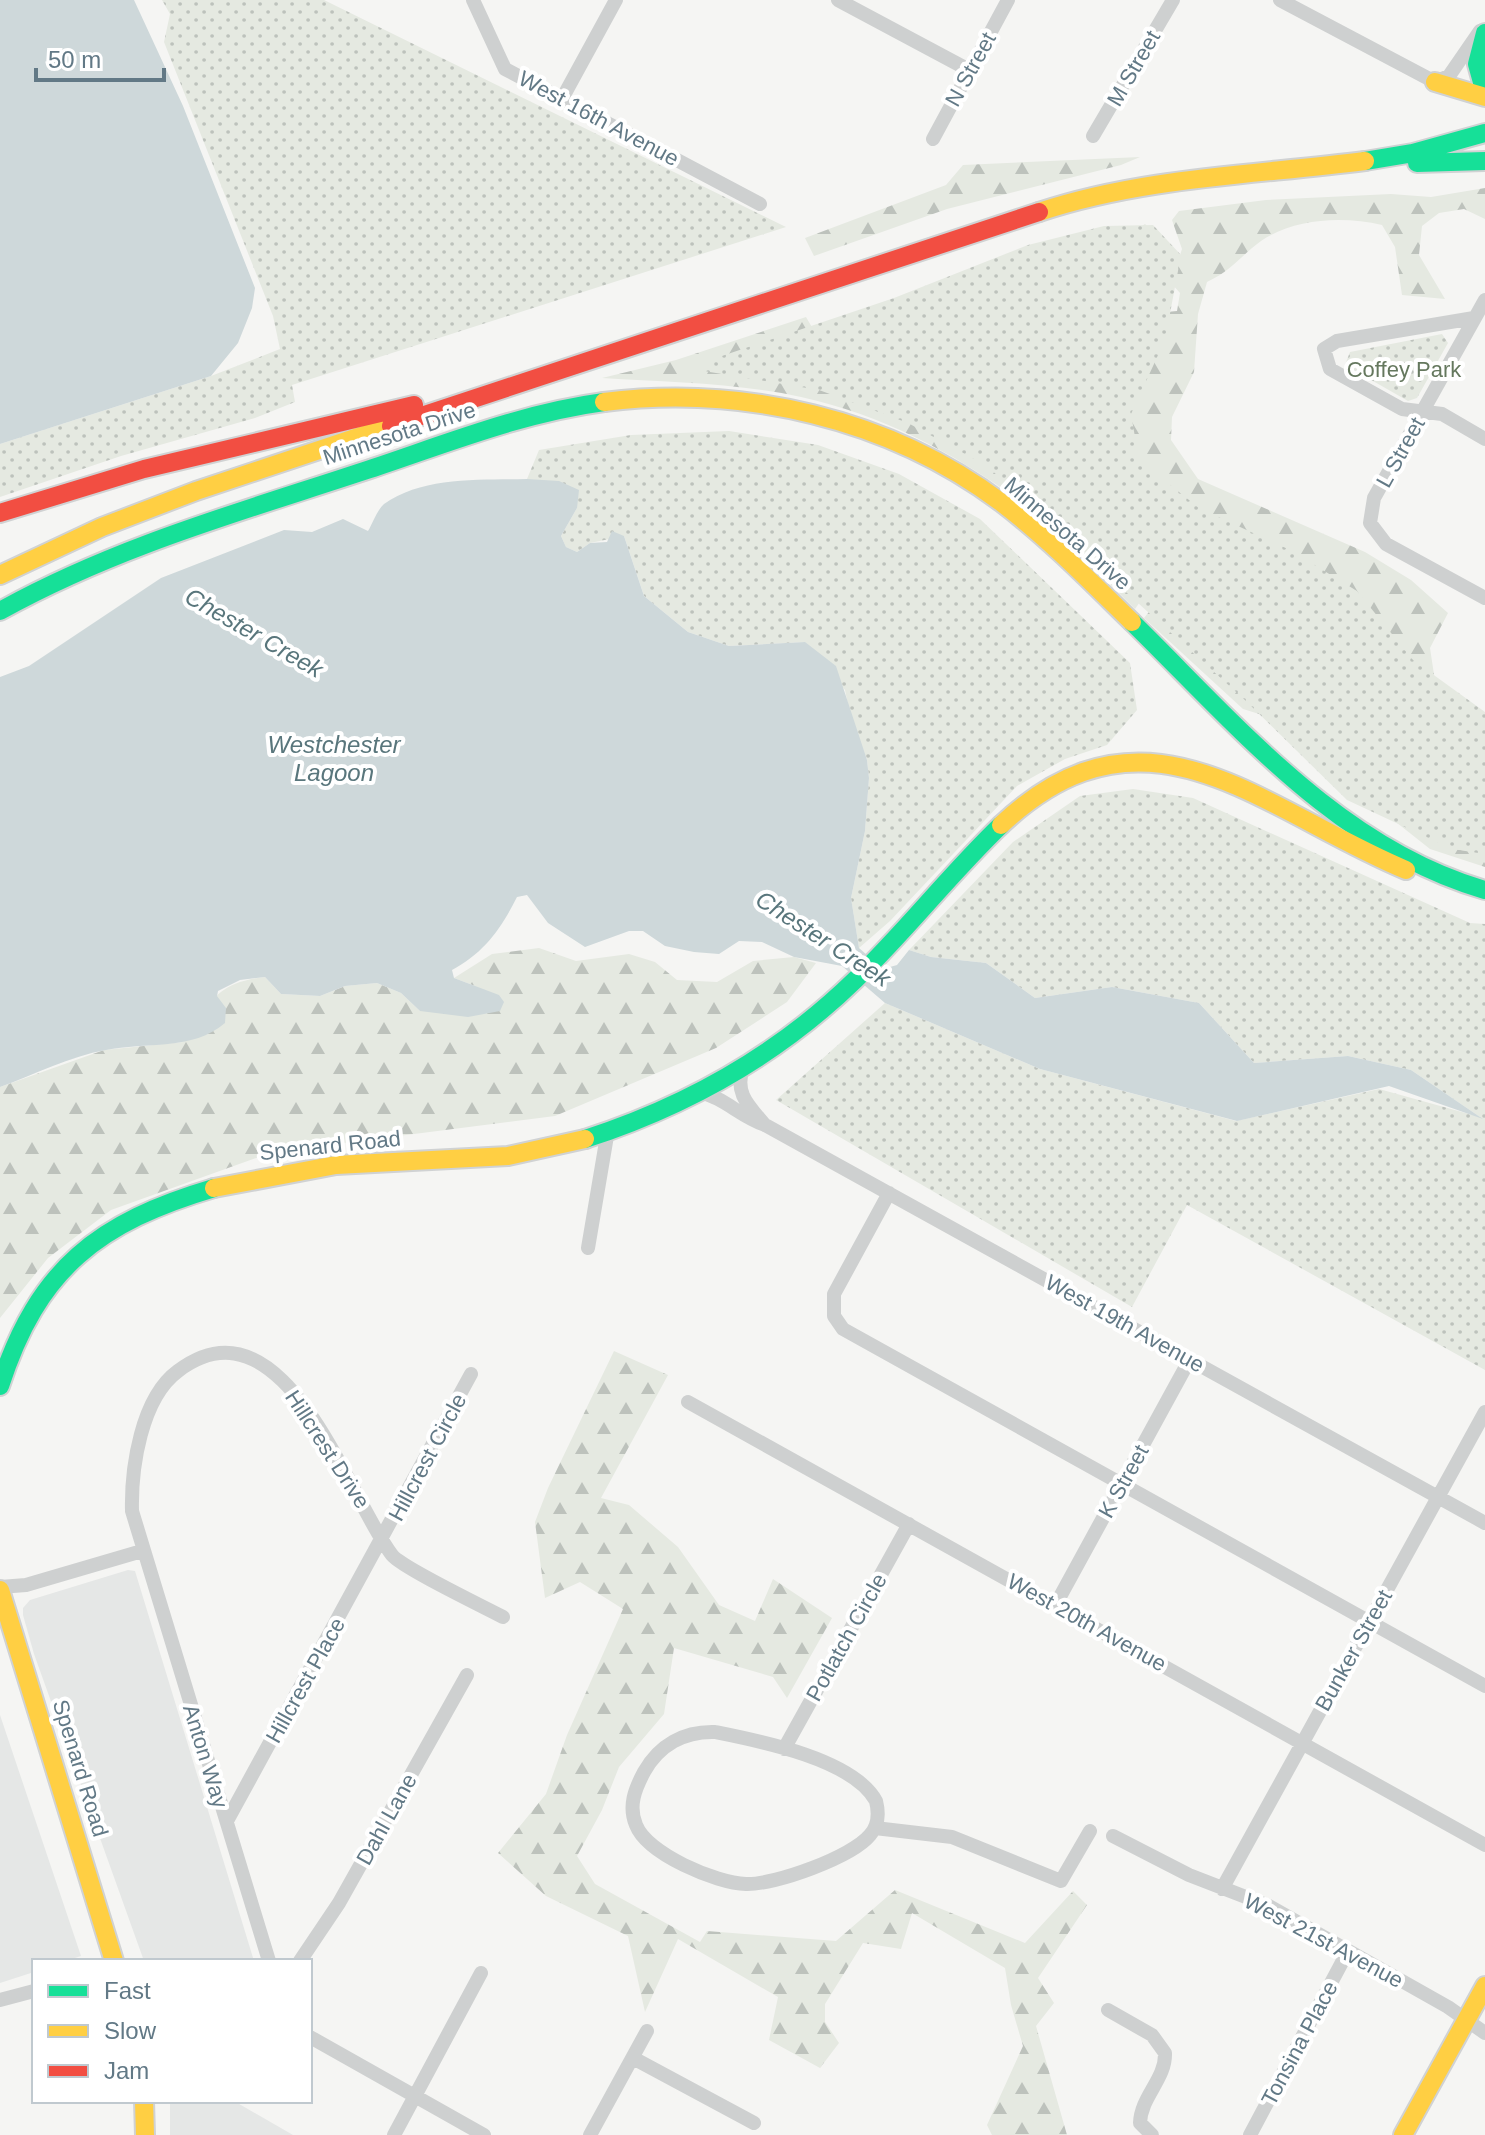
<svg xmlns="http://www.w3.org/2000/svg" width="1485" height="2135" font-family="Helvetica,sans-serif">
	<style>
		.built { fill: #e5e7e6 }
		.forest { fill: url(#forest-firs) }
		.park { fill: url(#park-dots) }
		.water { fill: #ced8da }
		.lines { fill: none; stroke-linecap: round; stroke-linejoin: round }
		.fast-casing { stroke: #d0d2d3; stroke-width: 22 }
		.slow-casing { stroke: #d0d2d3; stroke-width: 22 }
		.jam-casing { stroke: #d0d2d3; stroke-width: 22 }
		.street { stroke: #ced0d0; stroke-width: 14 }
		.fast { stroke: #16e098; stroke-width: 18 }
		.slow { stroke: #ffcf43; stroke-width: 18 }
		.jam { stroke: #f24e42; stroke-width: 18 }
		.labels { text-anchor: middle; stroke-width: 8; stroke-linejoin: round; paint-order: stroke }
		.street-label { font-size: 22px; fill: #627986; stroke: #fff }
		.park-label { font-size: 22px; fill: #65785e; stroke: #fff }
		.water-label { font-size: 24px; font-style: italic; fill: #59767c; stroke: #fff }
	</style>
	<defs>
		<pattern id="forest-firs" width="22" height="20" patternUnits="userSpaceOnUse" patternTransform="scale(2)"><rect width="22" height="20" fill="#e5e9e1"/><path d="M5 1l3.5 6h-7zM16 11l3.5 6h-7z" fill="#bdc2bc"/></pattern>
		<pattern id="park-dots" width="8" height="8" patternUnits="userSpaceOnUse" patternTransform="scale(2)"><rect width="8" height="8" fill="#e5e9e1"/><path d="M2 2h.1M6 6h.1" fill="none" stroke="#bdc2bc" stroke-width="1.8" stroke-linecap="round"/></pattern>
	</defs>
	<rect width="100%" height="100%" fill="#f5f5f3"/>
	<path class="built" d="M128,1570L135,1571L254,1961H144L34,1654L23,1615V1608L30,1600Z
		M0,1715L81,1956L66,1961H34V1972L0,1983Z
		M170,2101H234L293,2135H170Z"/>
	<path class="forest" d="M1140,157L1121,165L947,209L814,256L805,238L946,185L963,165Z
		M1485,188V219L1464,209L1439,213L1422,226L1419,255L1445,299L1402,295L1395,247L1382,225C1343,216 1295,218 1261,241C1239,257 1234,269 1207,282L1198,314L1194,372L1172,417L1171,440L1198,479L1365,552L1411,580L1448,613L1430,648L1438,701L1485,715V867L1430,849L1387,815L1314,731L1243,709L1144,618L1160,598L1042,446L1116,245L1145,224L1157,236L1156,313L1177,311L1180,293L1171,283L1182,249L1172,220L1179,211L1266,200L1391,194L1431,197Z
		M806,317L830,358L932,412L1144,596L1135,609C1103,578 1073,543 1039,516C970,461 888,416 801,397C736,383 668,382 602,378L676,360Z
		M539,948L576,961L629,954L655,962L677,980L717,982L753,961L794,957L816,963L787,1002L716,1048L555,1116L273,1152L111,1210L48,1258L0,1318V1087L104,1050L183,1042C212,1003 213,983 265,977L281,994L320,996L345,986L377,983L401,993L420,1011L475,986L454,978L492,954Z
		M614,1351L668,1375L601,1498L629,1505L678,1547L719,1605L755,1621L773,1579L832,1618L787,1698L773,1677L674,1648L664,1714L619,1767L602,1810L577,1856L595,1884L700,1942L707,1931L836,1941L895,1890L1025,1943L1073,1891L1087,1905L1038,1978L1054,2003L1036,2026L1067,2135H992L987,2125L1023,2046L1011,2005L1005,1968L912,1913L901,1949L863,1943L825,2004V2022L839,2043L820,2068L769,2040L778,1997L678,1939L645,2012L628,1936L546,1896L498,1853L546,1794L567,1735L623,1609L580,1582L545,1598L535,1522L548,1488Z"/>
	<path class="park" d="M162,0H324L786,227L292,385L295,402L255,418L121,456L0,497V444L211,376L280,349L273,316L164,42L170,14Z
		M1153,225L1181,255L1165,340L1131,414L1139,460L1199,508L1290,550L1357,591L1413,660L1485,712V854L1452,849L1347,800L1246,701L987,466L908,423L819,390L704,371L716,358L894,298L1028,245L1104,226Z
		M1442,334L1448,343L1417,398L1408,401L1345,365L1350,352Z
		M729,431L818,445L899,474L980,519L1130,663L1137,710L1107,745L1065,759L1017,786L890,921L859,948L851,898L865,831L869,778L867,760L850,715L845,690L805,642L729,646L688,632L644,596L624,536L590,543L577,552L566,547L561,536L577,508L527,479L539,450L631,435Z
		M1133,789L1193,798L1470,923L1485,924V1370L1187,1205L1132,1307L776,1100L885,1003L1040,1069L1236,1121L1379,1089L1480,1117L1411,1070L1348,1056L1254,1063L1199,1003L1112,987L1035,998L986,963L931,957L909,950L1013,842L1080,796Z"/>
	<path class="water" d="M0,0H134L183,106L255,288L252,308L238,343L211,376L0,444Z
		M527,479L559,481L579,490L577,508L561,536L566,547L577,552L590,543L607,542L612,531L624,536L644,596L688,632L729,646L805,642L836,666L867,760L869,778L865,831L851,898L859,948L883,969L897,965L909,950L931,957L986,963L1035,998L1112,987L1199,1003L1254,1063L1348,1056L1411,1070L1483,1119L1389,1086L1237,1121L1040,1069L885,1003L842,966L794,957L762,942L739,941L719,954L694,952L665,946L643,931H629L585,947L548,923L527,895L517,897C501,929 484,953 452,970L454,978L499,995L504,1002L500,1011L468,1017L420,1011L401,993L377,983L345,986L320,996L281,994L265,977L240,980L218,991L217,996L226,1008L225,1023C193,1051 145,1042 106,1050C70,1056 34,1075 0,1087V677L29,666L161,578L284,530L312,532L343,519L368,531C373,523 377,510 384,504C423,476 482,480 527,479Z"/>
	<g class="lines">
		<g class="fast-casing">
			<path id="fast" d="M1485,33L1477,64L1485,93
				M1365,161L1413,153L1485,133
				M1417,163L1485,161
				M0,611C115,547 240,512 364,471C443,445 521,413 604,402
				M1132,622C1237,725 1339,848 1485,890
				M585,1139C687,1106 778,1055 855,980C906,931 950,874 1001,825
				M0,1386C38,1268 99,1222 214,1188"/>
		</g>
		<g class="slow-casing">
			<path id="slow" d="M1435,82L1485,97
				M1039,212C1144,177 1256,175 1365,161
				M604,402C743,385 889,418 1002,503C1049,539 1090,581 1132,622
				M0,575L102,527L196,491L391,426
				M1001,825C1146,688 1262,810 1406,870
				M214,1188L336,1165L508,1156L585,1139
				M0,1590L114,1961
				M144,2101L145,2135
				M1403,2135L1485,1986"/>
		</g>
		<g class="jam-casing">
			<path id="jam" d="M391,426L1039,212
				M0,513L144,469L414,405"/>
		</g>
		<path class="street" d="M473,0L505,69L760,204
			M838,0L969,70
			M1280,0L1435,82L1449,76L1480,31
			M563,97L616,0
			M1093,136L1173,0
			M933,139L1008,0
			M1485,300L1374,498L1370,523L1386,544L1485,598
			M1474,318L1337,341L1324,349L1330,369L1402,409L1442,414L1485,439
			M743,1068C734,1093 749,1106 764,1124
			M698,1092C724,1097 739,1116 765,1125L1485,1523
			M889,1193L834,1294V1316L843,1329L1485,1686
			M588,1248L608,1130
			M688,1402L1485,1845
			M0,1587L26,1585L142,1551
			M1056,1604L1190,1359
			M715,1732C760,1741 853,1759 876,1801C879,1813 879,1825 870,1835C852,1857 775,1885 746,1884C716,1883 647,1854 636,1825C628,1806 635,1789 644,1772C659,1745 684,1731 715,1732Z
			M784,1749L909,1524
			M227,1821L471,1374
			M875,1828L952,1837L1061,1881L1090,1831
			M1113,1836L1189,1875L1269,1906L1448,2007L1485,2033
			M1222,1889L1485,1412
			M269,1961L132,1511C131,1468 141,1398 178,1371C284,1291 348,1498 392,1555C401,1567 484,1607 503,1617
			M300,1961L339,1903L467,1675
			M0,2000L34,1991
			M1108,2010L1152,2035L1165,2053C1166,2079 1141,2096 1140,2123L1152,2135
			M310,2037L484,2135
			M633,2058L754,2123
			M394,2135L481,1973
			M590,2135L647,2031
			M1250,2135L1348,1951"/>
		<use href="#fast" class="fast"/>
		<use href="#slow" class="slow"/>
		<use href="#jam" class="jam"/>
	</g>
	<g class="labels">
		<g class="street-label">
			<text transform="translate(1133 68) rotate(-60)" y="8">M Street</text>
			<text transform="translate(970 69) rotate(-61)" y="8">N Street</text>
			<text transform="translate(599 118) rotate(28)" y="8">West 16th Avenue</text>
			<text transform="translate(399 433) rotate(-18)" y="8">Minnesota Drive</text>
			<text transform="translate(1400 452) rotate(-61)" y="8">L Street</text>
			<text transform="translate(1068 533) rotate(41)" y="8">Minnesota Drive</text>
			<text transform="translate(330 1145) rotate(-6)" y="8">Spenard Road</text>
			<text transform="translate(1125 1323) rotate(29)" y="8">West 19th Avenue</text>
			<text transform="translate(328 1449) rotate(57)" y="8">Hillcrest Drive</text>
			<text transform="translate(427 1457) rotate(-62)" y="8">Hillcrest Circle</text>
			<text transform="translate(1123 1481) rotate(-61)" y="8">K Street</text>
			<text transform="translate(1087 1622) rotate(29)" y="8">West 20th Avenue</text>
			<text transform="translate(846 1637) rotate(-61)" y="8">Potlatch Circle</text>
			<text transform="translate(1353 1650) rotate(-61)" y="8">Bunker Street</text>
			<text transform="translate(305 1680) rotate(-61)" y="8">Hillcrest Place</text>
			<text transform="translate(206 1756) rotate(73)" y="8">Anton Way</text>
			<text transform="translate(81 1768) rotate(73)" y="8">Spenard Road</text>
			<text transform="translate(386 1819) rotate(-61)" y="8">Dahl Lane</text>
			<text transform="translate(1324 1940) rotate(28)" y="8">West 21st Avenue</text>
			<text transform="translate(1299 2043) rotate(-62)" y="8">Tonsina Place</text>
		</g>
		<g class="park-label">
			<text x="1404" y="377">Coffey Park</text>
		</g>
		<g class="water-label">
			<text transform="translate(254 633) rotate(30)" y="8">Chester Creek</text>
			<text x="334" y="753">Westchester<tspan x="334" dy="28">Lagoon</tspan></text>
			<text transform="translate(823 939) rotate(33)" y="8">Chester Creek</text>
		</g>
	</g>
	<rect x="32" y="1959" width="280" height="144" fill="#ffffff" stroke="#c0c9cf" stroke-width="2"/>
	<rect x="48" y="1985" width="40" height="12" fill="#16e098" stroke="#c0c9cf" stroke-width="2"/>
	<text x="104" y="1999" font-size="24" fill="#627986">Fast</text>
	<rect x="48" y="2025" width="40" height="12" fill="#ffcf43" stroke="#c0c9cf" stroke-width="2"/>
	<text x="104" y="2039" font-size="24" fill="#627986">Slow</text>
	<rect x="48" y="2065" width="40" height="12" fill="#f24e42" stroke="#c0c9cf" stroke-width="2"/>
	<text x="104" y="2079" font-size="24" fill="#627986">Jam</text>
	<path d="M36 68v12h128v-12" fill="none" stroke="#627986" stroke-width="4"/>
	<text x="48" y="68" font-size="24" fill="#627986" stroke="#ffffff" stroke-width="6" paint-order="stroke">50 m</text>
</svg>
